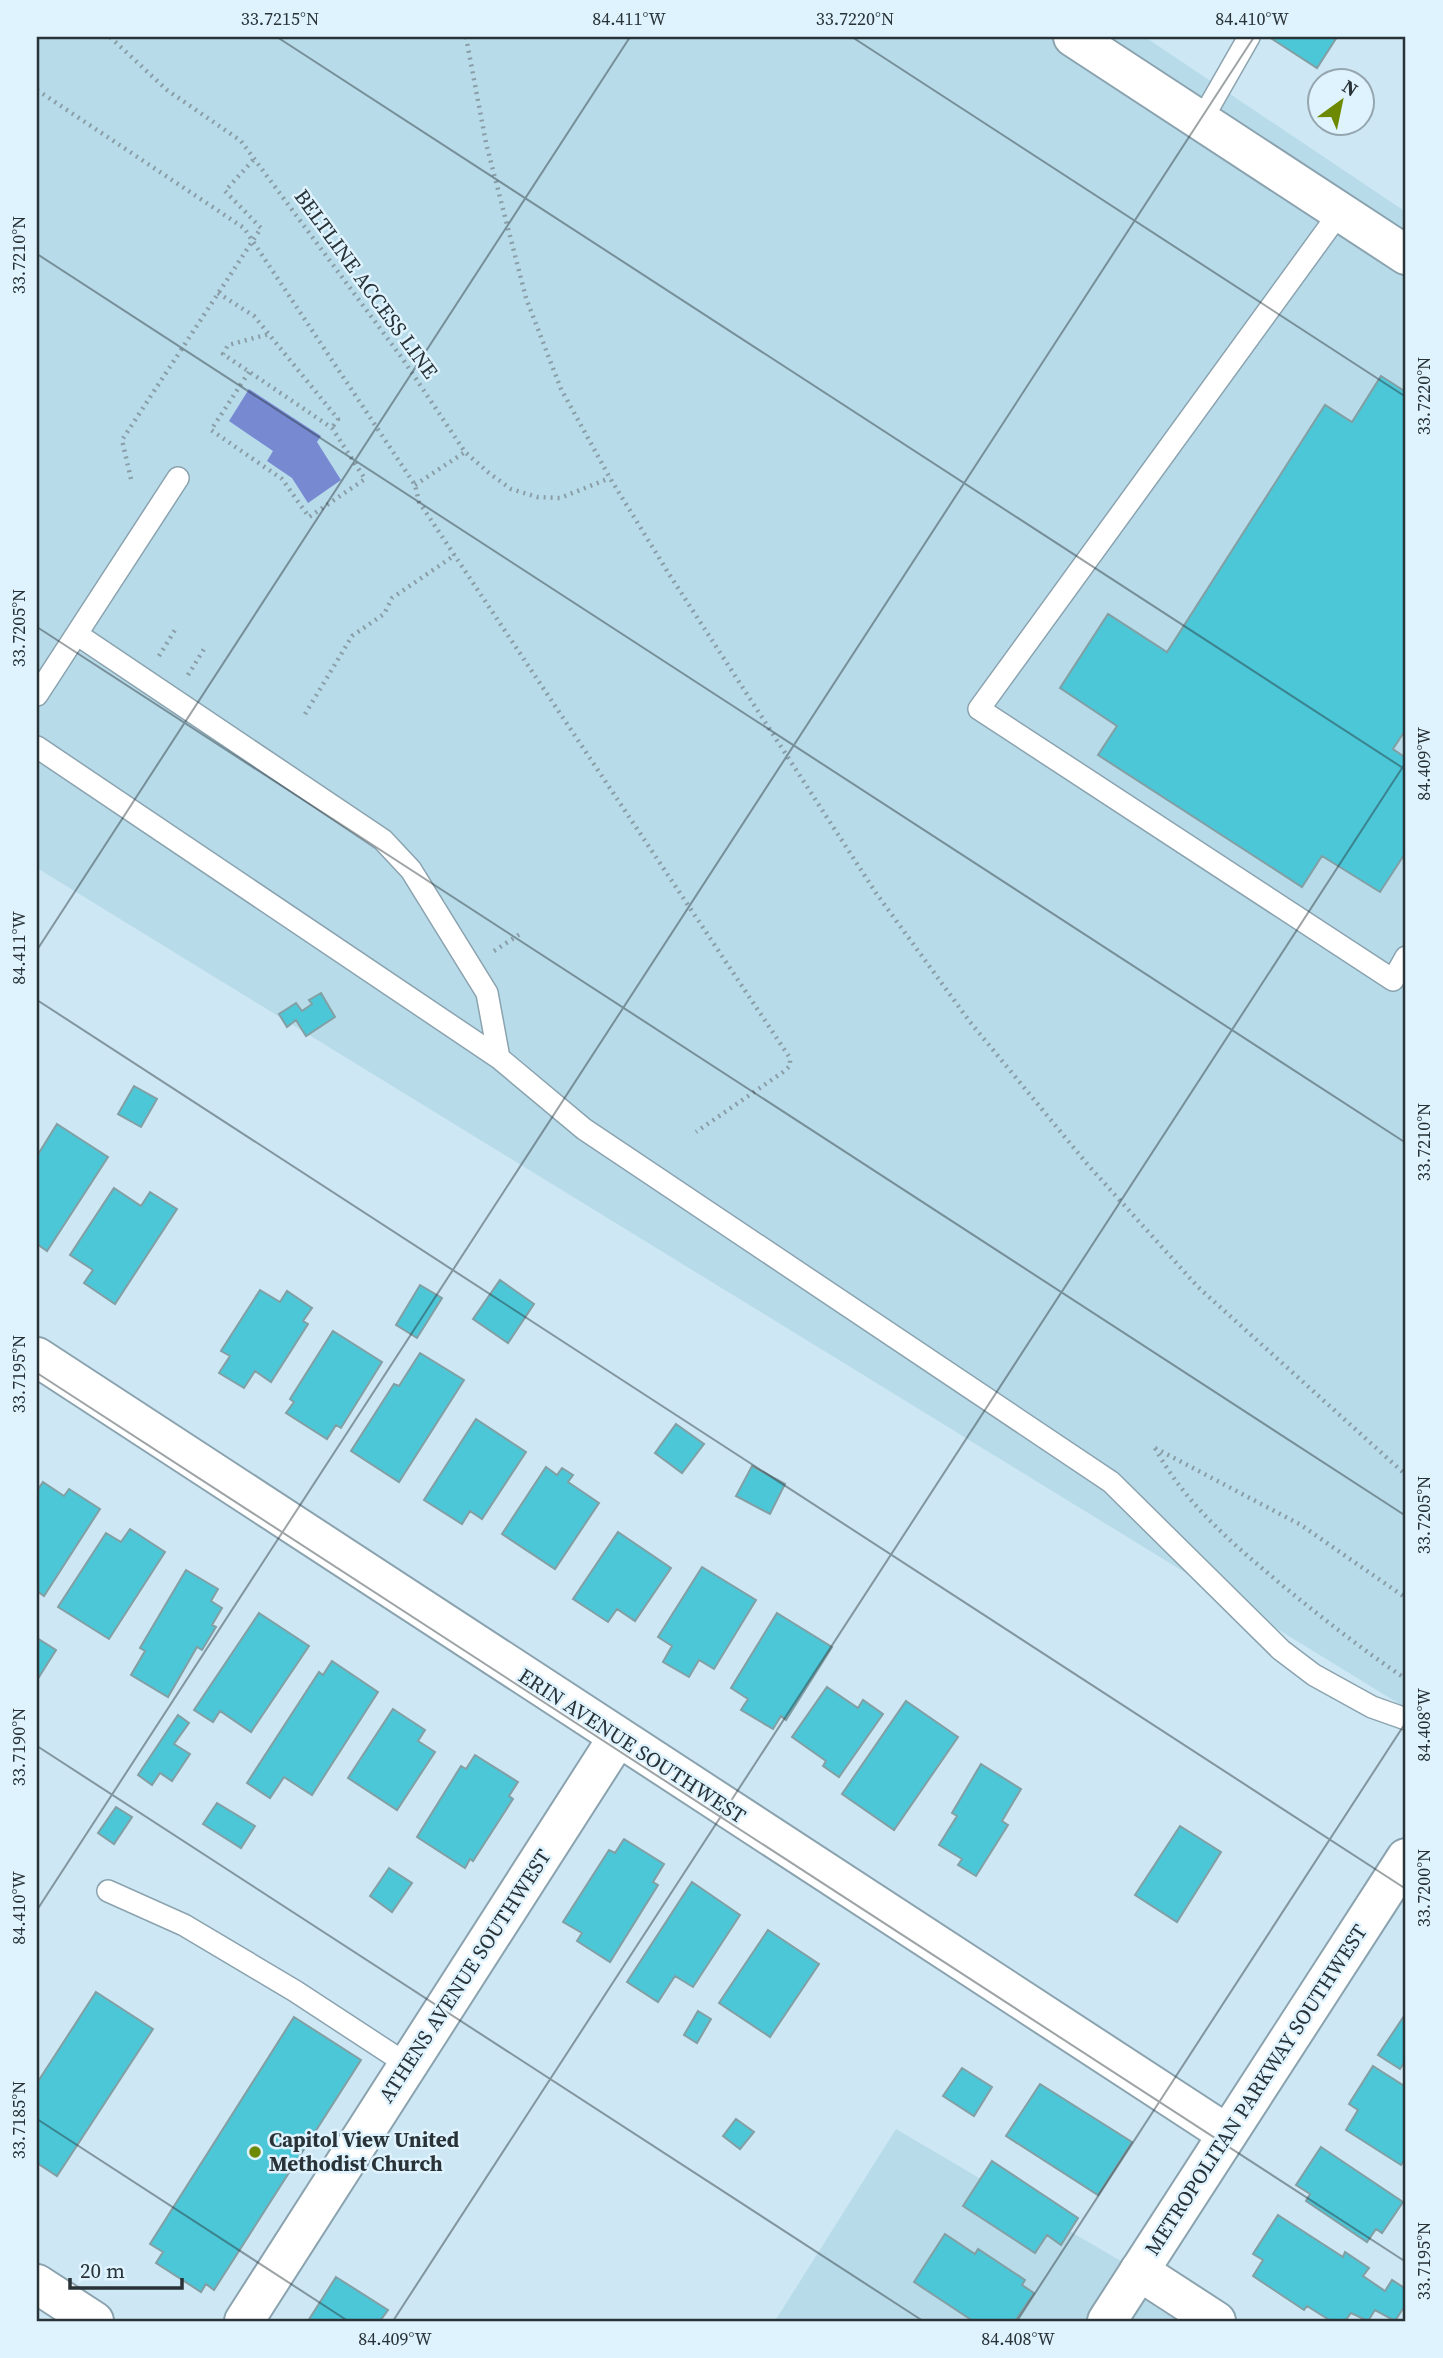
<svg xmlns="http://www.w3.org/2000/svg" width="1443" height="2358" font-family="'Source Serif 4',serif">
	<style>
		.built { fill: #b8dbea }
		.water { fill: #7689d1 }
		.building { fill: #4cc7d8; stroke: #829fa4; stroke-width: 2 }
		.lines { fill: none; stroke-linecap: round; stroke-linejoin: round }
		.service-casing { stroke: #8ba3af; stroke-width: 24 }
		.minor-casing { stroke: #8ba3af; stroke-width: 42 }
		.secondary-casing { stroke: #8ba3af; stroke-width: 42 }
		.primary-casing { stroke: #8ba3af; stroke-width: 42 }
		.path { stroke: #8a9ea8; stroke-width: 4.5; stroke-dasharray: 2 5; stroke-linecap: butt }
		.service { stroke: #fff; stroke-width: 21 }
		.minor { stroke: #fff; stroke-width: 38 }
		.secondary { stroke: #fff; stroke-width: 38 }
		.primary { stroke: #fff; stroke-width: 38 }
		.ticks { fill: none; stroke: #283237; stroke-width: 2; stroke-opacity: 0.45 }
		.poi-dot { fill: #6d8901; stroke: #def3fe; stroke-width: 2.5 }
		.labels { text-anchor: middle; stroke-width: 5; stroke-linejoin: round; paint-order: stroke }
		.street-label { font-size: 21px; fill: #283237; stroke: #def3fe }
		.poi-label { font-size: 21px; font-weight: bold; fill: #283237; stroke: #def3fe; text-anchor: start }
		.neatline { fill: none; stroke: #283237; stroke-width: 2.5 }
		.ticks-label { font-size: 18px; text-anchor: middle; fill: #283237 }
	</style>
	<rect width="100%" height="100%" fill="#cde7f4"/>
	<path class="built" d="M37,37H1145L1406,212V1708L37,868Z
		M896,2129L1223,2321H775Z"/>
	<path class="water" d="M249,389L321,436L317,442L341,480L308,503L292,478L267,461L273,451L229,421Z"/>
	<path class="building" d="M1269,37H1337L1317,68Z
		M1381,376L1406,392V729L1393,749L1406,758V852L1380,892L1322,856L1302,887L1098,755L1117,726L1060,688L1108,614L1167,652L1325,405L1352,422Z
		M321,993L335,1017L306,1036L296,1020L287,1027L279,1014L296,1003L302,1011L312,1004L309,1000Z
		M134,1086L157,1099L141,1127L118,1114Z
		M57,1124L108,1157L47,1251L37,1244V1156Z
		M114,1188L141,1206L150,1192L177,1209L115,1304L84,1283L93,1270L70,1255Z
		M500,1280L534,1304L508,1343L473,1319Z
		M420,1285L442,1298L417,1338L396,1325Z
		M260,1290L280,1302L287,1291L312,1308L303,1321L308,1324L271,1382L255,1371L244,1388L219,1373L230,1356L221,1351Z
		M333,1331L382,1362L341,1428L336,1425L327,1439L286,1413L294,1402L290,1399Z
		M420,1353L464,1380L399,1482L351,1451L394,1384L399,1386Z
		M476,1419L526,1452L482,1519L470,1511L462,1524L424,1500Z
		M676,1424L704,1444L682,1473L655,1453Z
		M752,1466L785,1484L770,1514L736,1496Z
		M546,1467L557,1475L562,1468L573,1475L568,1482L599,1503L555,1569L502,1534Z
		M43,1482L64,1496L69,1489L100,1509L44,1596L37,1591V1491Z
		M130,1529L165,1552L109,1639L58,1607L106,1533L121,1542Z
		M618,1532L671,1568L635,1621L617,1609L608,1622L573,1599Z
		M702,1567L756,1600L714,1669L699,1660L689,1677L663,1662L672,1646L658,1637Z
		M186,1570L218,1589L211,1601L222,1608L212,1625L216,1627L202,1650L197,1647L168,1697L131,1675L145,1651L140,1648Z
		M259,1613L309,1646L251,1732L220,1711L213,1722L194,1710Z
		M777,1613L832,1647L786,1720L781,1716L773,1729L741,1710L748,1699L731,1688Z
		M37,1638L56,1650L39,1677L37,1676Z
		M332,1661L378,1692L312,1795L284,1777L270,1798L247,1783L319,1672L323,1675Z
		M827,1687L858,1708L863,1700L883,1714L839,1777L823,1766L826,1761L792,1737Z
		M906,1701L958,1737L894,1830L842,1794Z
		M393,1709L425,1730L418,1741L435,1752L397,1810L348,1778Z
		M178,1715L189,1723L174,1744L190,1754L172,1781L160,1773L152,1785L138,1775Z
		M475,1755L518,1782L509,1796L513,1799L473,1861L470,1859L465,1868L417,1837L461,1766L466,1769Z
		M981,1764L1021,1789L1002,1821L1008,1825L976,1876L958,1865L962,1859L939,1845L957,1816L952,1813Z
		M217,1803L255,1826L241,1848L203,1824Z
		M116,1807L132,1817L114,1844L98,1833Z
		M1180,1826L1221,1852L1177,1922L1135,1895Z
		M624,1839L664,1864L653,1882L658,1885L610,1962L577,1941L582,1933L563,1922L609,1850L615,1853Z
		M389,1868L412,1883L392,1912L370,1896Z
		M692,1882L740,1915L693,1987L675,1976L658,2002L627,1982Z
		M768,1930L819,1964L770,2037L719,2003Z
		M96,1992L153,2029L57,2176L37,2163V2083Z
		M698,2011L711,2019L697,2043L684,2035Z
		M1406,2013V2060L1400,2069L1378,2055Z
		M294,2017L361,2060L214,2290L206,2284L201,2292L156,2263L163,2252L150,2244Z
		M1373,2066L1406,2087V2158L1401,2165L1346,2130L1358,2110L1349,2104Z
		M962,2068L992,2087L974,2116L943,2096Z
		M1040,2084L1132,2142L1098,2195L1006,2136Z
		M736,2119L754,2132L740,2149L723,2136Z
		M1321,2147L1403,2202L1382,2233L1376,2229L1367,2242L1306,2201L1310,2194L1296,2185Z
		M992,2161L1078,2218L1061,2245L1047,2235L1035,2253L963,2206Z
		M1278,2215L1343,2257L1345,2252L1369,2268L1363,2276L1385,2291L1392,2280L1406,2289V2304L1395,2321L1375,2310L1368,2321L1351,2313L1345,2321H1331L1307,2306L1304,2310L1253,2276L1263,2260L1253,2254Z
		M945,2234L975,2254L978,2249L1025,2280L1022,2285L1034,2293L1015,2321H973L914,2282Z
		M336,2277L388,2310L380,2321H308Z"/>
	<g class="lines">
		<g class="service-casing">
			<path id="service" d="M1201,121L1249,37
				M1340,212L979,709L1393,980L1406,957
				M78,635L383,840L411,870L487,993L499,1058
				M37,695L178,478
				M37,747L499,1058L584,1129L1111,1482L1281,1650L1314,1675L1372,1707L1406,1719
				M108,1891L184,1925L295,1991L408,2065"/>
		</g>
		<g class="minor-casing">
			<path id="minor" d="M1073,37L1406,255
				M37,1357L1227,2134
				M1139,2271L1216,2321
				M244,2321L618,1737"/>
		</g>
		<g class="secondary-casing">
			<path id="secondary" d="M37,2284L94,2321"/>
		</g>
		<g class="primary-casing">
			<path id="primary" d="M1107,2321L1406,1858"/>
		</g>
		<path class="path" d="M110,37L167,90L241,141L402,358L465,452L489,473L511,489L537,497L560,498L610,478
			M466,37L486,143L526,298L561,389L610,478L669,574L876,893L970,1022L1088,1165L1198,1287L1406,1475
			M37,90L244,228L415,485L419,502L790,1058V1066L783,1072L696,1132
			M218,293L254,316L338,419L332,428
			M249,372L211,430L282,479L309,517L365,479L332,428L223,354L228,345L269,334
			M131,479L122,440L261,228L225,191L255,158
			M415,485L465,452
			M159,656L175,630
			M188,675L204,649
			M305,714L352,636L384,614L392,598L455,555
			M494,951L520,934
			M1155,1448C1186,1505 1233,1544 1282,1585C1322,1618 1363,1650 1406,1679
			M1155,1448L1301,1525L1406,1598"/>
		<use href="#service" class="service"/>
		<use href="#minor" class="minor"/>
		<use href="#secondary" class="secondary"/>
		<use href="#primary" class="primary"/>
	</g>
	<path class="ticks" d="M277,37L1406,770M852,37L1406,397M37,254L1406,1143M37,627L1406,1516M37,950L630,37M37,1000L1406,1889M37,1373L1406,2262M37,1746L923,2321M37,1910L1254,37M37,2119L348,2321M393,2321L1406,762M1017,2321L1406,1722"/>
	<circle class="poi-dot" cx="255" cy="2152" r="7"/>
	<g class="labels">
		<g class="street-label">
			<text transform="translate(366 284) rotate(54)" y="7">BELTLINE ACCESS LINE</text>
			<text transform="translate(632 1746) rotate(33)" y="7">ERIN AVENUE SOUTHWEST</text>
			<text transform="translate(465 1976) rotate(-57)" y="7">ATHENS AVENUE SOUTHWEST</text>
			<text transform="translate(1256 2090) rotate(-57)" y="7">METROPOLITAN PARKWAY SOUTHWEST</text>
		</g>
		<g class="poi-label">
			<text x="269" y="2147">Capitol View United<tspan x="269" dy="24">Methodist Church</tspan></text>
		</g>
	</g>
	<rect width="1443" height="2358" fill="none" stroke="#def3fe" stroke-width="77"/>
	<g transform="translate(1341 102) rotate(33)"><circle r="33" fill="#def3fe" stroke="#95a6ae" stroke-width="2"/>
	<path d="M0-5L12 26L0 18L-12 26Z" fill="#6d8901"/>
	<text y="-10" font-size="19" font-weight="bold" text-anchor="middle" fill="#283237">N</text>
	</g>
	<path d="M70 2278v10h112v-10" fill="none" stroke="#283237" stroke-width="3.5"/>
	<text x="80" y="2278" font-size="21" fill="#283237" stroke="#def3fe" stroke-width="5" paint-order="stroke">20 m</text>
	<rect x="38" y="38" width="1366" height="2282" class="neatline"/>
	<g class="ticks-label">
		<text x="280" y="25">33.7215°N</text>
		<text x="629" y="25">84.411°W</text>
		<text x="855" y="25">33.7220°N</text>
		<text x="1252" y="25">84.410°W</text>
		<text transform="translate(19 255) rotate(-90)" y="6">33.7210°N</text>
		<text transform="translate(1424 396) rotate(-90)" y="6">33.7220°N</text>
		<text transform="translate(19 628) rotate(-90)" y="6">33.7205°N</text>
		<text transform="translate(1424 764) rotate(-90)" y="6">84.409°W</text>
		<text transform="translate(19 948) rotate(-90)" y="6">84.411°W</text>
		<text transform="translate(1424 1142) rotate(-90)" y="6">33.7210°N</text>
		<text transform="translate(19 1374) rotate(-90)" y="6">33.7195°N</text>
		<text transform="translate(1424 1515) rotate(-90)" y="6">33.7205°N</text>
		<text transform="translate(1424 1725) rotate(-90)" y="6">84.408°W</text>
		<text transform="translate(19 1747) rotate(-90)" y="6">33.7190°N</text>
		<text transform="translate(1424 1888) rotate(-90)" y="6">33.7200°N</text>
		<text transform="translate(19 1908) rotate(-90)" y="6">84.410°W</text>
		<text transform="translate(19 2120) rotate(-90)" y="6">33.7185°N</text>
		<text transform="translate(1424 2261) rotate(-90)" y="6">33.7195°N</text>
		<text x="395" y="2345">84.409°W</text>
		<text x="1018" y="2345">84.408°W</text>
	</g>
</svg>
